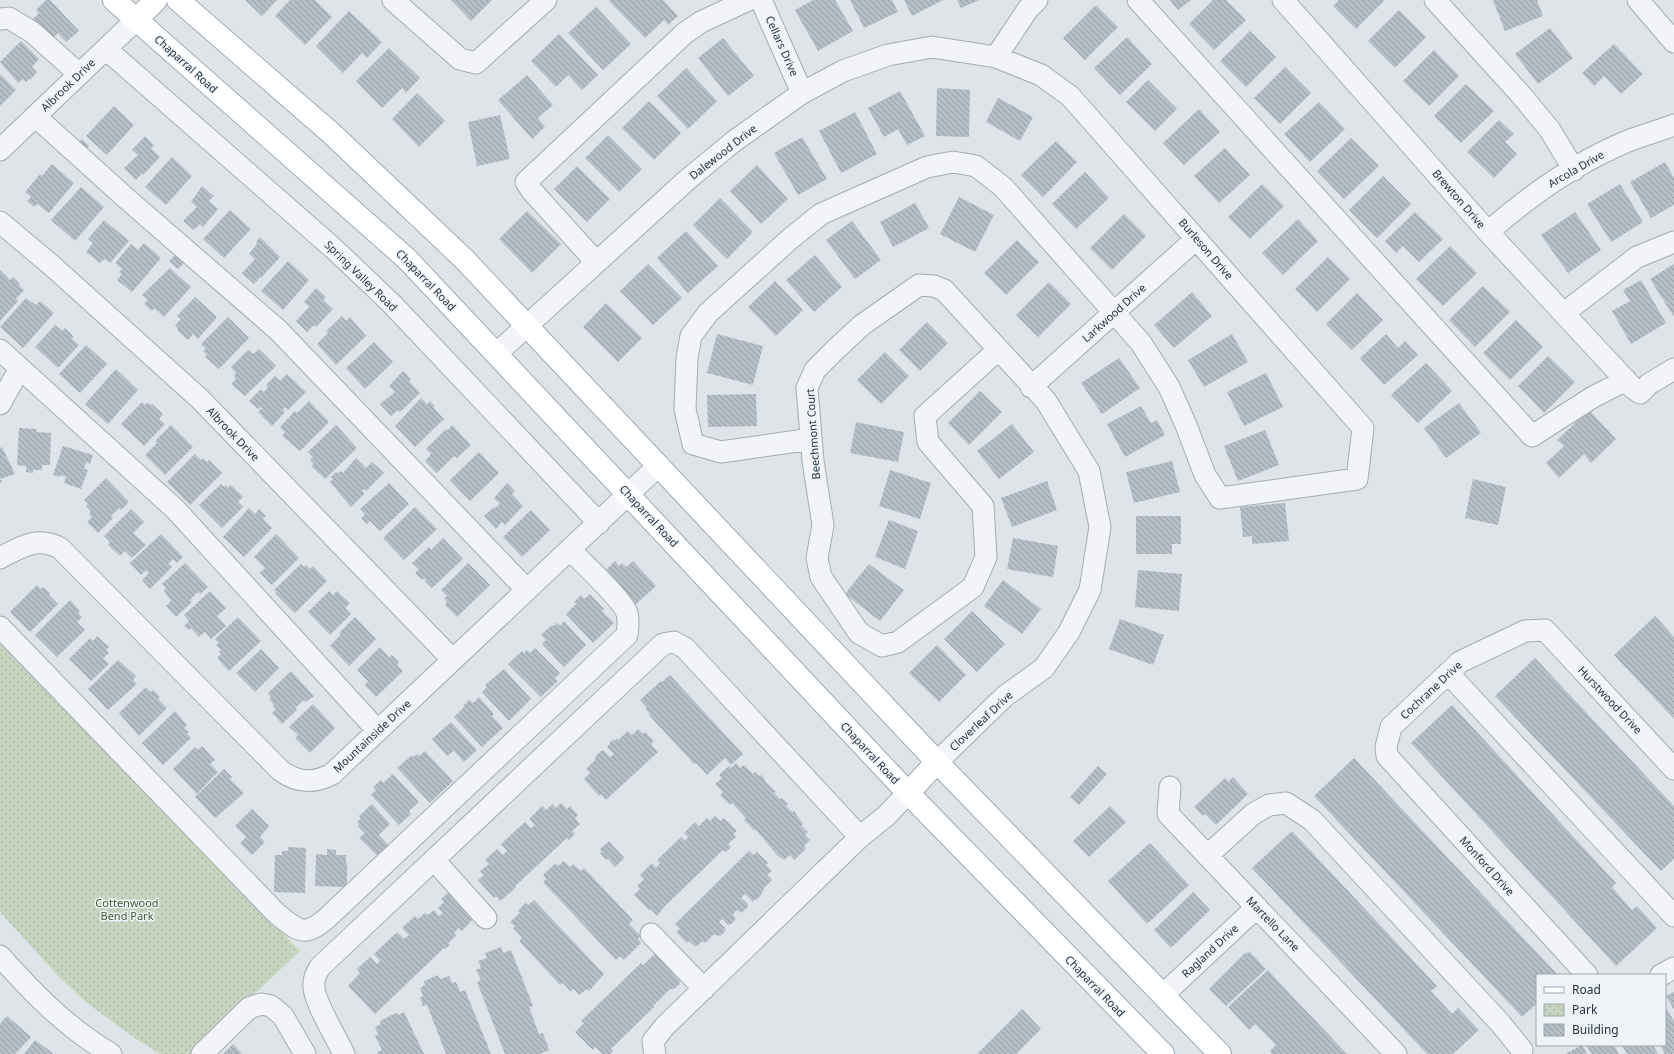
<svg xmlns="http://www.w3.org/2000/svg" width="1674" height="1054" font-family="'Noto Sans',sans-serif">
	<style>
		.park { fill: url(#park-dots) }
		.building { fill: url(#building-back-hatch) }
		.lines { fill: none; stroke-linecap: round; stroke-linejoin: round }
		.minor-casing { stroke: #a4abb4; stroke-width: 23 }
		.major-casing { stroke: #9daab6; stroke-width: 24 }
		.minor { stroke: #f2f4f7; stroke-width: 21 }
		.major { stroke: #fff; stroke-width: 22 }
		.labels { text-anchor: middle; stroke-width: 3; stroke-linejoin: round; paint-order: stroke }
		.street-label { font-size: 11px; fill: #273342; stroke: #eef3f7 }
		.park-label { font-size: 11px; fill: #405e33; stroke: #eef3f7 }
	</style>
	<defs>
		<pattern id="park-dots" width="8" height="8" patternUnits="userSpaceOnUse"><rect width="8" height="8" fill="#c7d4bf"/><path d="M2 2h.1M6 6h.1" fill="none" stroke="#abb6a5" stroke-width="1.8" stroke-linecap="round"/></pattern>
		<pattern id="building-back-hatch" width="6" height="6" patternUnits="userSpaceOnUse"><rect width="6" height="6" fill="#b6bec7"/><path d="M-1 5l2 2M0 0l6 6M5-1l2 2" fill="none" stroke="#949ba3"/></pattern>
	</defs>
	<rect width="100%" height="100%" fill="#dfe4e9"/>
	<path class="park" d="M0,641L300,951L191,1054H160L133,1037L87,1003L59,977L0,912Z"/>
	<path class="building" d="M46,0H50L79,31L66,42L58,33L54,37L52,35L46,40L30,22L39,13L36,10Z
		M245,0H277L262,16Z
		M290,0H315L332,17L305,45L275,16Z
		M451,0H492L471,21Z
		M610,0H663L678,16L668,25L664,20L645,38L609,1Z
		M813,0H835L853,31L818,51L795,10Z
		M850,0H892L898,12L864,28Z
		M904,0H943L912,16Z
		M957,0H979L961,8Z
		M1170,0H1191L1178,10Z
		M1213,0H1226L1246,20L1214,50L1189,24Z
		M1339,0H1385L1356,29L1333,6Z
		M1493,0H1537L1543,16L1505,31Z
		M1096,5L1118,27L1085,60L1063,38Z
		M596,7L631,44L603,70L568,33Z
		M1399,10L1426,37L1395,68L1368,41Z
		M349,11L382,42L367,58L362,53L343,73L316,46Z
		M1550,28L1573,58L1538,84L1515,54Z
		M1250,31L1276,57L1246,87L1220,61Z
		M559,34L598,75L582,90L568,75L556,87L531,61Z
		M1127,37L1152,64L1120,95L1094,68Z
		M723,38L754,76L728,96L698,58Z
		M21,41L39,59L32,67L37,72L30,80L29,79L26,82L23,79L18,83L0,62Z
		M1614,44L1643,74L1621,94L1604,76L1594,86L1582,73Z
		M389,48L420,78L406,93L402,88L382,108L356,81Z
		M1434,50L1459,76L1429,106L1403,81Z
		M1285,67L1311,93L1280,124L1254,98Z
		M686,68L717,101L688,129L657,96Z
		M0,74L16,90L0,106Z
		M527,75L553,105L538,118L545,127L532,139L498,100Z
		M1148,80L1177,109L1155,131L1126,102Z
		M1466,84L1494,111L1461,143L1434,116Z
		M937,88L970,90L969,137L936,136Z
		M900,91L925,136L907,145L898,129L884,137L868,108Z
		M417,93L445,121L419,147L392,119Z
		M998,98L1033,117L1020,141L986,122Z
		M649,101L681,133L654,160L622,128Z
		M1319,102L1345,129L1310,162L1284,134Z
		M114,106L134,125L107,155L86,136Z
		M1199,109L1220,132L1184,165L1163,143Z
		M855,112L877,154L841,173L819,131Z
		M500,115L510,159L477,166L468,122Z
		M1499,120L1514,134L1505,142L1517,154L1494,178L1467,152Z
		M608,135L642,169L619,192L585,158Z
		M145,136L154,145L151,148L160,157L144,174L142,173L136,180L124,168L138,155L132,150Z
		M802,137L827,179L798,195L774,153Z
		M1351,138L1379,166L1344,199L1317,171Z
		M82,139L89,146L84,151L77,144Z
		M1056,141L1077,162L1043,197L1021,175Z
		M1225,148L1250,175L1219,203L1194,176Z
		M172,157L192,176L166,205L145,187Z
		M1665,162L1674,178V205L1651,218L1630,182Z
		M52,164L74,183L49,213L37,204L34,207L27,201L31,197L25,192L40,174L42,176Z
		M757,165L788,199L761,224L730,191Z
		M577,166L610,199L587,222L554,189Z
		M1085,172L1109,198L1076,229L1052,204Z
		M1383,176L1411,204L1377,238L1349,210Z
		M1262,184L1284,206L1250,239L1228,217Z
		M1620,184L1643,222L1611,242L1587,204Z
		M202,186L214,196L209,201L218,209L203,227L200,224L194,230L183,221L197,207L191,202Z
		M81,187L104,207L75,241L51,220Z
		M959,197L994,215L975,252L940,234Z
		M720,198L753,232L727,259L693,225Z
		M915,203L929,228L893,247L880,222Z
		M230,210L251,229L224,258L203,239Z
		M527,211L561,244L532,273L499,239Z
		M1415,212L1443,239L1419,262L1403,246L1396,253L1385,241Z
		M1575,212L1601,250L1568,273L1541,235Z
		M1124,214L1146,236L1112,270L1090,248Z
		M1298,219L1318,241L1283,275L1262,253Z
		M104,220L129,241L110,263L104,259L100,263L86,252L93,243L88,239Z
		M852,221L881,260L855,279L826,240Z
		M686,231L718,266L688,293L657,258Z
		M260,237L280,257L261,278L260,277L254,284L242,273L255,259L249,254L257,244L256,242Z
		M1017,240L1039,262L1006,295L984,273Z
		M144,243L161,258L132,292L117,280L122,274L119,272L122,269L115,263L131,244L138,250Z
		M1450,246L1477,273L1443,306L1416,279Z
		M176,254L185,262L178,269L169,261Z
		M815,255L842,287L814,312L786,280Z
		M1328,257L1350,279L1317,312L1295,289Z
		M288,261L309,280L283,310L261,291Z
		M648,264L682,298L653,325L620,291Z
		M1674,264V317L1650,279Z
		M170,268L191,287L164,317L154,308L152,311L144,304L148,300L142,295Z
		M0,270L10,280L13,277L20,284L19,286L24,290L16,299L18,301L0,321Z
		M1641,280L1666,323L1631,344L1612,311L1630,301L1623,290Z
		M775,281L803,310L776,336L748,307Z
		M1049,282L1071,304L1038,337L1016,315Z
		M1483,286L1510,312L1475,347L1449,320Z
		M316,288L326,297L323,300L333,309L316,327L314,325L307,332L296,321L309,307L304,302Z
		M1192,292L1212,316L1174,348L1154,325Z
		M1357,293L1383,320L1352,350L1326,324Z
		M195,297L217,317L198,339L193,334L188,340L177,330L178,328L175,325L181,319L177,316Z
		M26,298L36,305L40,301L54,313L23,348L0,327Z
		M606,303L642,338L618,362L583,327Z
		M342,316L346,321L350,317L366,336L336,365L317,344L328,333L326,331Z
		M228,317L249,338L219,369L205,357L207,355L203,351L206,349L201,344Z
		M1516,320L1543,347L1510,380L1483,353Z
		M927,322L948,343L920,371L899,350Z
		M55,325L62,331L65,328L73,336L72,339L79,345L58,368L35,347Z
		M717,334L763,346L753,385L707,373Z
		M1232,334L1248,362L1204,387L1188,360Z
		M1386,334L1398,348L1405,341L1418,355L1384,385L1360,358Z
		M374,342L393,362L365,389L346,368Z
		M86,345L107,364L80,393L59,374Z
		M259,349L276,366L245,396L231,384L236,379L234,376L236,373L231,367L248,350L253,354Z
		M885,352L909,376L881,404L857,380Z
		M1548,356L1575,382L1544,413L1518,386Z
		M1119,358L1140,388L1102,414L1081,383Z
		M1426,363L1452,391L1418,423L1391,395Z
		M116,369L138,390L108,424L85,404Z
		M403,371L411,379L409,381L420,393L400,412L398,410L391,416L380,404L395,392L389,386Z
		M1266,373L1283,407L1244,426L1227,392Z
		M287,374L306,392L288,410L285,407L283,409L285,412L272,426L258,412L262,408L261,407L258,409L249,401L261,389L264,392L268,387L266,385L275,376L280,381Z
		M980,391L1002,412L969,445L948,423Z
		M756,394L757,426L708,427L707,395Z
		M421,398L427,404L430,401L435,406L433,407L444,419L415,447L395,426Z
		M309,401L329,422L300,451L282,436L285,432L280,427L295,411L297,413Z
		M142,402L145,405L148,403L151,405L152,404L163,414L159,419L165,424L144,446L121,424Z
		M1459,403L1481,433L1446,458L1424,428Z
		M1141,406L1151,423L1157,420L1165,435L1125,457L1107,424Z
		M1589,410L1616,439L1591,463L1584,454L1559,478L1546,463L1564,446L1557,440Z
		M856,422L904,432L898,462L850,453Z
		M1012,424L1034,452L999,479L977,451Z
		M171,425L193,447L165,475L145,455L157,443L155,441Z
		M336,425L357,448L325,479L311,466L314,464L310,460L313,457L308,452Z
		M452,425L471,445L457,458L454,456L437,473L425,461L431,454L426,449L446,429L448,430Z
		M19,428L37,429L36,432L51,433L50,465H42V470H33V473L26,472V466L17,465Z
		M1265,430L1279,465L1238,481L1224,446Z
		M63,446L93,455L90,464L86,462L84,469L88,470L81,489L64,483L66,477L61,475L60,477L53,475Z
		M2,447L15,474L0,479L2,482L0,483V448Z
		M479,452L499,473L470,501L450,480Z
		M195,454L201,460L203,458L207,462L209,460L222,473L190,505L167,482Z
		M356,458L366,468L372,462L384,473L366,491L364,489L362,491L365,493L351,507L330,482L333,479L331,477L336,472L338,473L341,471L343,473Z
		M1172,461L1180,492L1134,503L1126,472Z
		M890,470L931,483L920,519L879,506Z
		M106,478L129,502L121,510L119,508L111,516L113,518L98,533L87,522L92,517L89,514L91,511L86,506L88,504L84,500Z
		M1473,479L1506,487L1498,525L1465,518Z
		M1047,481L1057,510L1012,527L1001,498Z
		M389,483L409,504L380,531L370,521L367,524L361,518L365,514L360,509Z
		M507,483L515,491L512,494L523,506L505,525L502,522L496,529L484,516L494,507L495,508L500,504L494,498Z
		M221,484L224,487L226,485L228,488L231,485L243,497L238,502L243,507L222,528L199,505Z
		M1285,503L1289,541L1252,544V536L1243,537L1240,507Z
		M415,507L437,529L404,560L383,538Z
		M249,508L255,514L259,509L266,516L263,519L272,528L244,557L223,537Z
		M131,509L144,522L133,533L146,545L132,558L125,551L120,556L108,545L110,542L104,536Z
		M531,510L550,530L522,557L503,537Z
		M1136,516H1181V544H1172V554H1136Z
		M889,520L918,531L905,569L875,557Z
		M161,534L183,557L177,563L173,559L168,564L172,567L150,589L142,580L149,573L146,570L141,575L130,563Z
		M276,534L299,558L272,585L260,573L265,568L254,557Z
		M443,538L463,559L432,588L425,581L426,580L424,578L422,580L415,573L419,569L412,563L429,547L431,550Z
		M1013,538L1058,546L1053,577L1007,569Z
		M615,561L619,566L622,563L626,567L633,561L656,586L633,607L602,574Z
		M185,563L208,587L200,594L198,592L190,600L192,602L176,617L166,606L171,601L164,591L166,588L162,584Z
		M468,563L490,585L457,617L445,605L447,602L444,598L447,596L441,590Z
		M301,564L304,567L306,565L310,569L313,566L327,581L295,613L275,593L277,592L274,590Z
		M869,564L904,590L880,621L845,594Z
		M1138,570L1182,574L1179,611L1135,607Z
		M1003,580L1041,609L1022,634L984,606Z
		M37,585L41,589L43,587L50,593L49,595L58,604L30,632L10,612Z
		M210,591L226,608L217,616L226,626L211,639L205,632L199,637L191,628L189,630L184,626L189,621L184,615Z
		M329,591L333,595L337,591L350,603L345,608L351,614L330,635L308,612Z
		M590,594L604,609L602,611L614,623L593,643L566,614L576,604L574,602L581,595L584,599Z
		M70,600L80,611L78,613L82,617L77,622L85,630L57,657L35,635Z
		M972,611L1005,644L977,672L944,639Z
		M1655,616L1674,637V719L1614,655Z
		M238,617L261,641L229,671L217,658L221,654L219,652L221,650L216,645L219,643L215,639Z
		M355,617L376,639L349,666L330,646L341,634L339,633Z
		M1120,619L1164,635L1153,665L1109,649Z
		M564,621L586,645L564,667L542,644L546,640L541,635L552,625L553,626L557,623L560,626Z
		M97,636L109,647L106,650L109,653L103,658L109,664L91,681L69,659L90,638L93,641Z
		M937,645L966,675L939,702L909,673Z
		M380,647L389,657L392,655L399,662L397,665L403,671L376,697L365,685L368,681L357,670Z
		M535,648L560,673L555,678L558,681L541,697L508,664L522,651L524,653L527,650L530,653Z
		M261,649L279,668L255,692L236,673Z
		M1535,658L1674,806V859L1661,871L1495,696Z
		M118,660L136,676L133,680L137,684L108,710L88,689Z
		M504,669L531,699L509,721L482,692L487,687L485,685Z
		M291,671L314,696L306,702L304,700L295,708L297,710L282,724L272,713L276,709L273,706L274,705L269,699L271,697L268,693Z
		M670,675L743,754L731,765L725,758L707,775L696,763L694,764L649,715L650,714L645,708L647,707L640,700L661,681L662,682Z
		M146,687L151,692L153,690L160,697L158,699L167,708L139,736L119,713Z
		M479,697L494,714L492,716L503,728L482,747L454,717L464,707L463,706L469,700L473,703Z
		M313,704L335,728L310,753L295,738L298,735L289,727Z
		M1452,705L1616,883L1612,887L1632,910L1637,906L1657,928L1616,966L1411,743Z
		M175,711L187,725L184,728L189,732L187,734L191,738L163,765L142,743Z
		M451,722L477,750L464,762L454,751L447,756L432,739Z
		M638,729L643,734L645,732L654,741L651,744L658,752L606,800L601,794L599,796L584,779L590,773L586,769L596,759L595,757L601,751L603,750L610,757L614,754L607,747L613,739L614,741L617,738L618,740L628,731L632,735Z
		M202,746L215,760L210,764L218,772L197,794L173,769L195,747L198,750Z
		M425,751L453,781L430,803L397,768L412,755L413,757L417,754L419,756Z
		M1354,758L1558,975H1537V1003L1522,1017L1314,796Z
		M736,763L740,768L744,765L753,774L755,772L759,776L761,775L765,779L764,780L776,792L774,793L780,799L782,798L788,804L786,806L792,812L794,811L803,824L801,826L808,832L805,835L810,840L804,846L806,849L794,860L790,855L784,860L778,856L755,829L754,830L744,820L746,818L732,803L730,805L720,795L723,792L715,784L722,778L719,775L729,766L731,768Z
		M1098,766L1107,774L1079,805L1070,797Z
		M224,769L232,777L230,779L244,793L215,818L195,797Z
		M393,774L419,802L409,811L411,814L399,825L371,795L376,790L373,787L381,780L383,783Z
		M1233,777L1248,794L1216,825L1205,814L1203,816L1194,807L1225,778L1228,782Z
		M561,803L567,809L570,806L578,815L575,818L580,824L572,831L575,834L569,840L567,838L515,886L516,887L511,892L500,901L496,896L494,898L478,880L484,875L480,871L489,864L485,860L497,849L503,855L507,851L501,844L525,822L531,828L535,825L529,819L542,806L546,810L552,804L556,808Z
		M372,804L390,824L379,835L390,847L380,858L359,838L365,833L358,826L359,824L357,822L361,818L359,816Z
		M1110,806L1126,822L1089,857L1073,841Z
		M252,809L269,826L260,837L265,842L252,855L240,843L246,837L235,826Z
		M715,816L720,821L724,818L737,831L733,834L736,837L728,844L731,847L726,852L723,850L664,907L657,916L651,909L650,911L634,895L640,889L637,886L644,879L640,875L652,863L656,868L660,863L657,860L681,837L685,841L688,837L684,833L695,822L699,826L707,818L710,821Z
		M1292,831L1437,986L1431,991L1452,1014L1458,1008L1479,1030L1453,1054H1427L1252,868Z
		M609,841L624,858L615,867L608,859L606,860L600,853L602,852L600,849Z
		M1150,843L1189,885L1147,924L1108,881Z
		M288,847L306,848L305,893L274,892L275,855H282V851H288Z
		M327,849L336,850V855H346V863H347V887L315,886L316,854L327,855Z
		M749,851L753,855L757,852L768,863L766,865L772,871L767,875L772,880L763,889L764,890L761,893L762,894L756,900L755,899L753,902L745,894L741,898L748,904V907L741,913L737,910L733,914L736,919L731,924L728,925L722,919L719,922L725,928L724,929L726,931L720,936L719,935L717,936L714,934L705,943L702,941L696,947L689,941L687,943L676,932L680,929L675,924Z
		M564,861L570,867L573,864L581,871L584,868L633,920L629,924L641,936L638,939L641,943L624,960L620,956L616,960L543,882L546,879L543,875L556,863L558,866Z
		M450,891L475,917L462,931L459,928L454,933L456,936L448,943L450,945L445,949L444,948L375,1014L348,986L360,973L357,969L370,957L377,964L380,961L374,954L397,932L404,939L409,935L402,928L415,916L418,919L425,913L428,915L434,910L439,916L443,913L438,908L444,902L441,899Z
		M1193,892L1210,910L1171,948L1154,930Z
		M534,900L604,974L589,991L587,989L579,995L574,989L570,991L563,983L560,985L519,941L522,938L513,928L515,926L510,922L520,913L518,911L525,903L528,905Z
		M501,947L503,953L511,950L533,1006L529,1007L539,1034L543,1033L549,1050L540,1054H505L477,982L481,980L476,970L481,968L478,961L487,958L485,953Z
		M1249,951L1266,969L1226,1006L1209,989L1246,952L1247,954Z
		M656,953L675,972L673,974L680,981L679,982L680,984L674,989H670L653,1006L654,1007L611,1049L613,1051L610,1054H603L595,1047L593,1050L575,1032L584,1023L581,1021L641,963L643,965Z
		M1268,970L1290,994L1347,1054H1272L1270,1051L1276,1045L1255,1024L1249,1030L1228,1007Z
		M438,975L440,979L449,976L452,983L456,982L460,992L465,990L491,1054H446L427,1005L423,1006L420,998L423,996L420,988L425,985L424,981Z
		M1674,992V1010L1666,996Z
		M1665,1006L1674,1021V1054H1665L1660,1045H1665Z
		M1022,1009L1041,1029L1016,1054H977Z
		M404,1012L424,1054H378L377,1052L382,1050L375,1036L378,1034L375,1027L381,1024L380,1021L396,1013L398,1015Z
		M7,1016L31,1037L15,1054H0V1024Z
		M35,1040L54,1054H24Z
		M233,1044L242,1054H223Z
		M1582,1045L1587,1054H1565Z
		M1586,1045H1614L1619,1054H1592Z
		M1622,1045H1653L1658,1054H1627Z"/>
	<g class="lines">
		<g class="minor-casing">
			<path id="minor" d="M393,0L460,59L476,63L546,0
				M761,0L802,93
				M1138,0L1532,436L1593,397L1626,380
				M1283,0L1488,232L1633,388L1640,393L1649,384L1674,369
				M1435,0L1522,96L1550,130L1574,170
				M1638,0L1674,42
				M0,19L9,18L32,32L79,74
				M106,49L333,248L391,303L599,523
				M996,57L1028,9L1037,0
				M35,116L127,199L278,330L527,590
				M0,150L136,20
				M0,222L50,264L200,399L453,660
				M1488,232C1529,196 1577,162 1628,141C1643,135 1659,131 1674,125
				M596,262L532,191L526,182L685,33L701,22L748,0
				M1564,313L1637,257L1674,242
				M0,350L175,509L378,731
				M497,353L687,180L733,142L802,93L843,71L888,55L932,47L996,57L1041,75L1070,96L1363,428L1357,479L1220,498L1205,475L1186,425L1169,387L1141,343L1003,187L976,166L953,162L927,167L821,214L790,239L708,313L691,336L687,358L685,409L693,444L721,452L811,439
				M1031,387L1196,239
				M0,404L20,368
				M0,558C21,547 36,536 60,548L280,770C297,783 313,784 332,774L658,466
				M0,627L277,914C298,931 305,938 327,918L627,635C628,628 629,621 627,613C622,599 583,563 570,550
				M1448,673L1674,916
				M937,762L1005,696L1044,668L1069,632L1090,590L1100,527L1089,471L1046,401L944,290L934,286L919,285L862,325L835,350L815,370L807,388L813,461L823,525L817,558L821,577L859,633L882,646L898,642L973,587L986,557L983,506L928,442L925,416L998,350
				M1170,787L1168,814L1396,1054
				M1208,855L1253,814L1269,805L1286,803L1312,820L1501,1024L1522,1050
				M434,860L486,918
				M651,934L704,989
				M0,956C35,995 66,1027 111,1054
				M1587,975L1387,756L1386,747L1391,727L1460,662L1525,631L1545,630L1674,769
				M1661,975L1674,968
				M1164,994L1257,907
				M202,1054L249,1008L261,1004L271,1006L283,1016L305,1054
				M344,1054C336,1037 316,1005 314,988C313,980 316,973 320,967L663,644L674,642L685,648L860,837
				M655,1054L653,1041L665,1026L860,837L886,816L908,793"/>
		</g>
		<g class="major-casing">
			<path id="major" d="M114,0L407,259L908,793L1163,1054
				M178,0L331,133L464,259L937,762L1220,1054
				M136,20L156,0
				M908,793L937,762"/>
		</g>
		<use href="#minor" class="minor"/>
		<use href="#major" class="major"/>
	</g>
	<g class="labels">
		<g class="street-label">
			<text transform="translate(782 46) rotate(66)" y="4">Cellars Drive</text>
			<text transform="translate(186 64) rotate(42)" y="4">Chaparral Road</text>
			<text transform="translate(68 85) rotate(-44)" y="4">Albrook Drive</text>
			<text transform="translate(723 152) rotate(-38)" y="4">Dalewood Drive</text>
			<text transform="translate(1576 169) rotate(-30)" y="4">Arcola Drive</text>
			<text transform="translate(1459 199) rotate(49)" y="4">Brewton Drive</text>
			<text transform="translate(1206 249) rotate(49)" y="4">Burleson Drive</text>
			<text transform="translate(361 276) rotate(44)" y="4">Spring Valley Road</text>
			<text transform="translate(426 280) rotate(46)" y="4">Chaparral Road</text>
			<text transform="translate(1114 313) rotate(-42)" y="4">Larkwood Drive</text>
			<text transform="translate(233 434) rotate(46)" y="4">Albrook Drive</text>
			<text transform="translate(813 434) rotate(-94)" y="4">Beechmont Court</text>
			<text transform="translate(649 516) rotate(47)" y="4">Chaparral Road</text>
			<text transform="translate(1431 690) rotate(-43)" y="4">Cochrane Drive</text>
			<text transform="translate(1610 700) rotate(47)" y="4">Hurstwood Drive</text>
			<text transform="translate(981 721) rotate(-43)" y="4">Cloverleaf Drive</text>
			<text transform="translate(372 736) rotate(-43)" y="4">Mountainside Drive</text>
			<text transform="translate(870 753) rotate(47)" y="4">Chaparral Road</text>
			<text transform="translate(1487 866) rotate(48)" y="4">Monford Drive</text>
			<text transform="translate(1273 924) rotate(46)" y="4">Martello Lane</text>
			<text transform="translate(1210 951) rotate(-43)" y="4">Ragland Drive</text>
			<text transform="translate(1095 986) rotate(46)" y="4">Chaparral Road</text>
		</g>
		<g class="park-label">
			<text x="127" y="907">Cottenwood<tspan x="127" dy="13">Bend Park</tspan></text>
		</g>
	</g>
	<rect x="1536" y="974" width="130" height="72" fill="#eef3f7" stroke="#9ea6af"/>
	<rect x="1544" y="987" width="20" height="6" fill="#ffffff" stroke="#9ea6af"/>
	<text x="1572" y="994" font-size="12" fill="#273342">Road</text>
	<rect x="1544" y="1004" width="20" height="12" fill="url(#park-dots)" stroke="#9ea6af"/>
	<text x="1572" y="1014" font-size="12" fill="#273342">Park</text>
	<rect x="1544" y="1024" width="20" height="12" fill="url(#building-back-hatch)" stroke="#9ea6af"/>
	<text x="1572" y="1034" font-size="12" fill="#273342">Building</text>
</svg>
